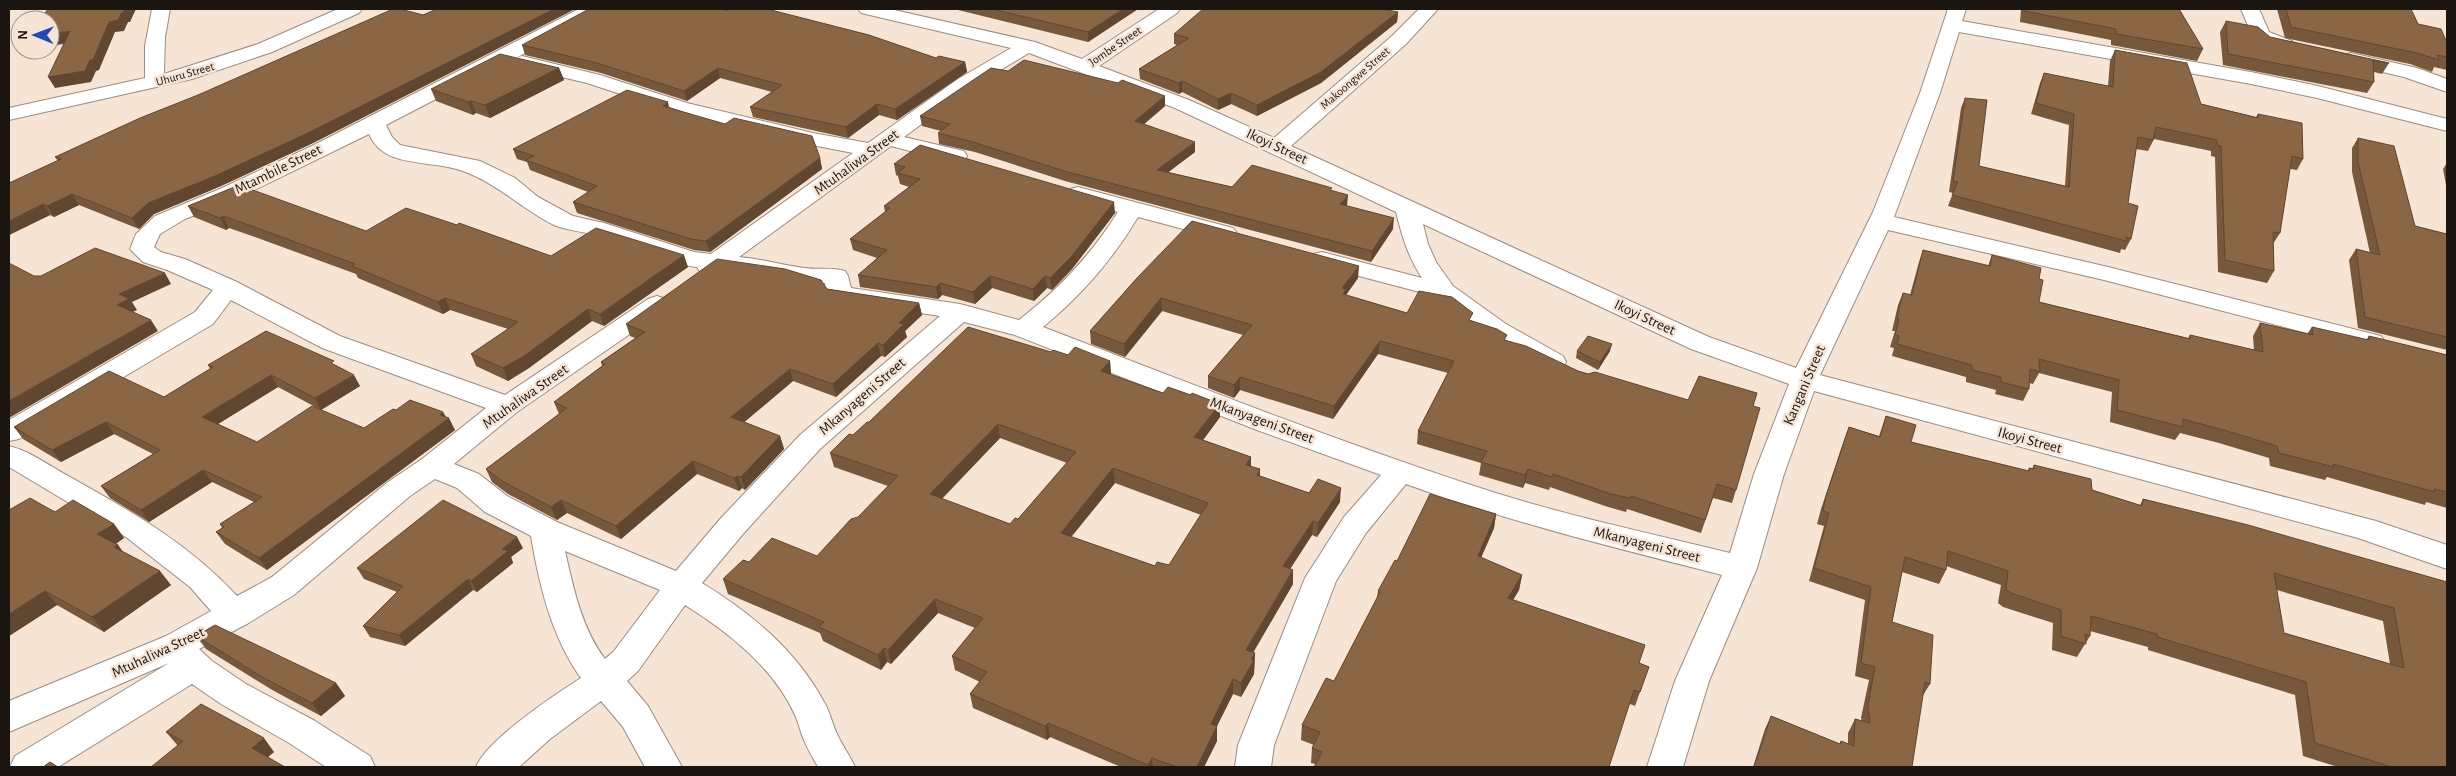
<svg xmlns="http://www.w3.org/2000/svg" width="2456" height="776" font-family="'Alegreya Sans',sans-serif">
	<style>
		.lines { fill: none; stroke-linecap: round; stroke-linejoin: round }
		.minor-casing { stroke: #9d8c7e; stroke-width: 2 }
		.minor { fill: #fff; fill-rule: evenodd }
		.wall { fill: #77583b; fill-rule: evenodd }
		.shaded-wall { fill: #614730 }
		.building { fill: #8a6645; stroke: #614730; fill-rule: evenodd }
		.labels { text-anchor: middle; stroke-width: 5; stroke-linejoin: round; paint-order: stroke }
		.far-street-label { font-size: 12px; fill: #1c1610; stroke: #f6e4d4 }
		.street-label { font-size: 15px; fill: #1c1610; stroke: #f6e4d4 }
	</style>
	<rect width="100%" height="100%" fill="#f6e4d4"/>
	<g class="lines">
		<g class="minor-casing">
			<path id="minor" d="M152,9H170L165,37L164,74L258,44L338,9H362L359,13L272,52L192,79L9,120V108L145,78V46Z
				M579,9H601L598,13L516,58L522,56L600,75L687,103L813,133L868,143L958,79L1011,48L861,13L858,9H890L1035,42L1082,59L1159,9H1180L1177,13L1099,66L1189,100L1274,138L1392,36L1419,9H1438L1406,44L1291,146L1709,337L1796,368L1873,212L1920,93L1948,9H1966L1962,21L2251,72L2318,86L2447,119V131L2317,98L2251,84L1959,32L1940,93L1894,217L2108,267L2381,336L2385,342L2381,348L2372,350L2104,280L1888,230L1820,375L2376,521L2447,545V569L2358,538L1814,391L1784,474L1757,568L1709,681L1683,767H1647L1675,681L1722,575C1616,548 1509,522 1406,484L1366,533L1336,581L1274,745L1271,767H1235L1238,745L1305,578L1344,517L1381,475L1257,430L1015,335L964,322L820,449L743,534L702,583C751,613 796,650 824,702C830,712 832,723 837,734C842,745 850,756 855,767H818C813,758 808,750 804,740C800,732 799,723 795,715C773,667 728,632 685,605L638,671L627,681L648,706L682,767H645L623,727L601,701L550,739L519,767H476C487,740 554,695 581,678C552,638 539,585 531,536L485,512L457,488L435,479L410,496L294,595L247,624L199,649L212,661L246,684L315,721L370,756L375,767H326L289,743L221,704L192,684L58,767H10L15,756L169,663L9,732V701L166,636L211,611L190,587L126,537L9,467V446C32,452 49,466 70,477C132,512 188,543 237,596L272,577L388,482L422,459L486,408L322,348L231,300L213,324L19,439L9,441V420L195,312L213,290L167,270L143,262L130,249L136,234L155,216L222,188L314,145ZM1029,53L1175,108L1396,212C1402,236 1408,257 1422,278L1322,252L1313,254L1310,259L1313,264L1435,296L1488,336L1543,368L1553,370L1563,368L1566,362L1563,356L1506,324L1453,286L1436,262L1428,244L1423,224L1691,349L1789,384L1754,474L1730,553C1645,532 1558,514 1474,486C1329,438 1186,382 1043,327C1081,296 1113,259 1138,217L1225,240L1233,238L1237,233L1233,228L1078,187L1070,189L1067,194L1070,199L1118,212C1091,255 1059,289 1019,320L960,304L851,288L848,276L845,271C832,267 819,270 805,268C783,265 762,259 739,257L891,146L956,163L964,161L967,156L964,151L904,137L972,87ZM515,58L512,62L515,66L587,83L675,112L812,145L853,153L711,254L694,252L604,223L573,216L538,197L515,178L480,161L400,145L392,137L386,125ZM369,134C382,165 420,161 448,167C489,175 518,207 554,225C566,230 579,231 591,234C624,244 663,263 697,267L700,272L709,274L721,270L766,274L807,283H825L826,294L830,299L940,316L800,435L721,518L676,571L557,522L507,496L479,474L454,464L517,412L666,309L670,304L666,299L657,296L648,299L505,395L340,336L237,282L185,259L161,252L154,247L160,234L185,219L238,198ZM565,551L660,590L614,651L605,659C582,629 573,587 565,551Z
				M2241,9H2259L2269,32L2292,41L2295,45L2292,49L2285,51L2254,40Z
				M2351,53L2417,68L2447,79V92L2404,77L2344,63L2341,59L2344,55Z"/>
		</g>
		<use href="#minor" class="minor"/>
	</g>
	<path class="wall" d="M437,9H575L313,143L221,186L154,214L139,229L79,205L54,217L50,215L9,235L58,161L55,157L423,15Z
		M954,9H1138L1088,42Z
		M2021,9H2179L2203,49L2197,61L2111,45V40L2020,22Z
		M2277,9H2411L2418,24L2447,43V70L2434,67L2432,72L2410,64L2285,38Z
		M729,11L936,58L965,62L967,72L897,120L879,115L848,138L753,117L750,107L772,92L720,78L687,101L601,73L525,55L522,45Z
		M1398,12L1397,22L1321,83L1257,116L1231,104L1218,110L1182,92L1179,94L1140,79L1139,69L1177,45L1174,44V34Z
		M2226,21L2270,37L2389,63L2382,74L2374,72V82L2367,93L2223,65L2220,32Z
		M2115,50L2201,104L2256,117L2258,114L2303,159L2297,170L2290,169L2280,233L2273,244L2274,271L2267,283L2218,272L2215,157L2211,156V151L2154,139L2148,151L2136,149L2128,203L2131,239L2125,250L2121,249L2120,253L1948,206L1953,193L1949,192L1961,108L1965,98L1979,166L2065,186L2069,125L2031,114L2040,83L2044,73L2108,86L2110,61Z
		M559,68L564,80L490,118L476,113L473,115L436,101L431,89Z
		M1008,71L1165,96V106L1144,124L1195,152L1168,172L1232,187L1332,191L1347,206L1393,229L1371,262L1065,181L975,152L939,144L938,133L941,131L922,126L920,116Z
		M669,107L820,158L822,169L710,252L694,250L577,213L573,202L588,192L530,170L527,162L517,159L513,149Z
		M2358,138L2415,226L2447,234V350L2358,328L2349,260L2356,249L2370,253L2352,172V148Z
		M2447,163V190L2443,169Z
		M894,164L1115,213L1072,269L1052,290L1047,288L1034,301L992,288L975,304L942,295L938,299L860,287L858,275L877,258L853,250L850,239L885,212L884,206L909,187L900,184L898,176L896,175Z
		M188,206L366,231L551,256L688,267L604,326L592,321L529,368L508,381L476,366L471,354L508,329L450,310L443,314L358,278L356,274L255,237L229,228L226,230L194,217Z
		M1923,250L1988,266L1992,255L2039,279V302L2188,338L2190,335L2254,350L2253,336L2260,323L2307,334L2312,327L2366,340L2369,336L2447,355V508L2426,502L2425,505L2327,477L2325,480L2270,466L2269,458L2219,443L2180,433L2175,440L2110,422L2112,392L2039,373L2033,384L2029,383V389L2023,401L1995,394L1996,390L1966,382V377L1892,356L1894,348L1890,347L1895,331H1892L1898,305L1903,293L1910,295L1919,262Z
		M1137,278H1358L1346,295L1407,313L1472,321L1506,340L1578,371L1688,400L1753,406L1736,490L1732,503L1713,498L1701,533L1627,509L1626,512L1608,507L1550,487L1549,490L1525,483L1523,488L1479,475L1481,463L1417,444L1418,431L1448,373L1378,354L1333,419L1240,390L1234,398L1208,388V376L1243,335L1162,311L1125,357L1091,344L1090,331Z
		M827,289L919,303L922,315L905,331L907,337L885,357L881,356L836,397L793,381L744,422L780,436L784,449L745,490L742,488L739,491L697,474L621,539L567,513L557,520L508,494L492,482L486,469L559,414L554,402L602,366L601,362L635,338L630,336L626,324Z
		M1577,351H1610L1598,370L1576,358Z
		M1051,352L1110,361L1111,375L1163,393L1220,404V417L1203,440L1251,457V466L1260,476L1309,493L1340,502L1317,537L1312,535L1290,569L1293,570V584L1253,653H1255L1254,674L1241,697L1233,694L1217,726V741L1204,767H1121L1050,737L1047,740L973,708L970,694L980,682L955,670L952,656L975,628L938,613L891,664L887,662L881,670L823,641L820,633L728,594L723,579L749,562L817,556L858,517L888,486L834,467L830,453L869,422ZM1000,438L1067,463L1018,519L1010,524L942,499ZM1115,483L1201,515L1169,565L1155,566L1071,537Z
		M208,365H336L360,386L321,410L278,387L218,424L257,442L364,428L396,410L443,412L455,430L267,570L225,544L216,532L222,528L220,524L254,502L212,482L149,522L110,498L101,486L153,454L114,434L61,462L23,439L14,427L164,397L210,369Z
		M1886,416L1911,442L2028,471L2029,468L2032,469L2034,465L2092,490L2140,505L2143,499L2447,582V767H2338L2303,756L2295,695L2148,650V647L2090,631V636L2077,657L2052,650L2053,623L2003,607L1998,603L2001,585L1946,566V570L1939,584L1902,572L1892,622L1930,684L1922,697L1912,767H1753L1765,729L1771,716L1840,744L1841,741L1848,744V733L1855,719L1862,721L1861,718L1869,680L1855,676L1865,600L1809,581L1824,526L1817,524L1821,509L1844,440L1849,427L1879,436ZM2277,590L2383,621L2390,664L2284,633Z
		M55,512L114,524L124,538L116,544L118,545L123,552L171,585L104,632L57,605L9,636Z
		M1496,514L1494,528L1481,558L1522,575L1519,590L1513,600L1640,663L1649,667L1635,706L1630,704L1315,764L1311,763L1312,748L1314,745L1301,740L1302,725L1334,681L1377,598L1378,591L1397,561Z
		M523,548L511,557L513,563L477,592L473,590L405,646L370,637L363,626L397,592L364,579L357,568Z
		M196,636L336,683L345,696L321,716L274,691L206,649Z
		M166,732L274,752L268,757L178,746Z"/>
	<path class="shaded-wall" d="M126,9H136L130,22H128L124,31L115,32L99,70L96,71L91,82L55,88L48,77L109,22Z
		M554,9H575L313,143L221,186L154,214L139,229L132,218L148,203Z
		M1123,9H1138L1088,42V32Z
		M1398,12L1397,22L1321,83L1257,116V105Z
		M70,31L76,42L50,46V34Z
		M965,62L967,72L897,120L895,109Z
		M559,68L564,80L490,118L485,105Z
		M718,68L720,78L687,101L684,91Z
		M1182,81V92L1179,94V83Z
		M1231,93V104L1218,110V99Z
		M1165,96V106L1136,131L1135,121Z
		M471,101L476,113L473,115L468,102Z
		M668,102L670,113L663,106Z
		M877,104L879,115L848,138L846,127Z
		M1195,142V152L1158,180L1157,170Z
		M820,158L822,169L710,252L706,241Z
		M72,194L79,205L54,217L47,206Z
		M1348,195L1347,206L1340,204Z
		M1114,202L1115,213L1072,269L1052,290L1050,278Z
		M43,204L50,215L9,235V221Z
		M223,216L229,228L226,230L220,218Z
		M1394,218L1393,229L1371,262L1372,251Z
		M684,255L688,267L604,326L600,314Z
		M1359,266L1358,278L1346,295L1345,302L1342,288Z
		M165,273L171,284L132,302L137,310L125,316L117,305L119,294Z
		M990,276L992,288L975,304L973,292Z
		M1045,276L1047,288L1034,301L1033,289Z
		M940,283L942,295L938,299L936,287Z
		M445,298L450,310L443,314L438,302Z
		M1161,298L1162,311L1125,357L1124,344Z
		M919,303L922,315L905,331L907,337L885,357L883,345L899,323Z
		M588,309L592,321L529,368L508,381L503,368Z
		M151,320L158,331L9,418V401Z
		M1380,341L1378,354L1333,419L1334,406Z
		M878,343L881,356L836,397L833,384Z
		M1612,344L1610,351L1598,370L1600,362Z
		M1110,361L1111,375L1101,371Z
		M790,369L793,381L735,430L731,417Z
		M271,375L278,387L210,429L202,417Z
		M354,375L360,386L321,410L315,398Z
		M1240,377V390L1234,398V385Z
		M1220,404V417L1195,451L1194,437Z
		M443,412L447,420L449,418L455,430L267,570L259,558Z
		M106,422L114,434L61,462L52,450Z
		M998,424L1000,438L932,508L930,494Z
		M780,436L784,449L745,490L741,477Z
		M1251,457V471L1246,465Z
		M693,461L697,474L621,539L616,526Z
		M1113,468L1115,483L1063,547L1061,533Z
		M1260,469V484L1257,475Z
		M1528,469L1525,483L1523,488L1525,475Z
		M203,470L212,482L149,522L141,510Z
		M738,476L742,488L739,491L734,478Z
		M1341,488L1340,502L1317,537L1318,523Z
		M561,500L567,513L557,520L551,507Z
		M1496,514L1494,528L1475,571L1478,556Z
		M1313,521L1312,535L1283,580V566Z
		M114,524L124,538L108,548L97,534Z
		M517,537L523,548L511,557L513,563L477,592L471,581L502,549Z
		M118,545L128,559L114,547Z
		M1293,570V584L1246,664V650Z
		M160,571L171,585L104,632L92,617Z
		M1522,575L1519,590L1505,613L1508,598Z
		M468,579L473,590L405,646L399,635Z
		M45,591L57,605L9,636V614Z
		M935,599L938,613L891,664L888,650Z
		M884,648L887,662L881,670L878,655Z
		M1255,653L1254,674L1241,697V683L1251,659Z
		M1233,679V694L1211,738V724Z
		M336,683L345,696L321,716L312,703Z
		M1048,723L1050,737L1047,740L1045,726Z
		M1217,726V741L1204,767H1197Z
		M264,738L274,752L263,761L252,748Z
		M1152,758L1153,767H1148V765Z"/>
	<path class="building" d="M48,9H126L124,11L122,12L118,20L109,22L93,60H90L85,71L48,77L70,31L50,34V20H40Z
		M393,9H400L423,15L437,9H554L308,133L215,176L148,203L132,218L72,194L47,206L43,204L9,221V183L61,159L55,157L140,118L198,95Z
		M589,9H722L729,11L733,9H767L869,35L936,58L939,56L965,62L895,109L877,104L846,127L750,107L782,85L718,68L684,91L597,63L522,45Z
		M992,9H1123L1088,32Z
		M1203,9H1382L1398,12L1321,72L1257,105L1231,93L1218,99L1182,81L1179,83L1139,69L1189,38L1174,34Z
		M2024,9H2179L2203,49L2116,34V29L2024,11Z
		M2286,9H2411L2418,24L2441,29L2447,43V57L2437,55L2439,60L2417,53L2291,27Z
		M2226,21L2258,27L2270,37L2389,63L2373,60L2374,82L2228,54Z
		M2115,50L2187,63L2201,104L2258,118V114L2302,123L2303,159L2292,156L2280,233L2273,232L2274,271L2225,260L2221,146L2217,145V140L2156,127L2153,140L2138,137L2128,203L2138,206L2131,239L2126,237V241L1952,195L1958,182L1953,181L1965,98L1987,100L1979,166L2069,187L2074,114L2036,103L2044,73L2113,87Z
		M500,54L559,68L485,105L471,101L468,102L431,89Z
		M1024,60L1118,83L1122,80L1165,96L1135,121L1195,142L1157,170L1232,187L1252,165L1332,188L1330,190L1348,195L1340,204L1394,218L1372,251L1064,171L973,142L938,133L950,124L920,116L991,68L1008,71Z
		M627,90L668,102L663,106L725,124L734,118L812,136L820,158L706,241L691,239L573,202L597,186L526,160L534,156L513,149Z
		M2358,138L2394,146L2415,226L2447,234V337L2365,317L2356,249L2380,255L2358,162Z
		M920,145L1114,202L1071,257L1050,278L1045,276L1033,289L990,276L973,292L940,283L936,287L858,275L887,250L850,239L890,208L884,206L920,179L898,173L905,167L894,164Z
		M239,185L366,231L406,208L457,225L459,223L551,256L596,228L684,255L600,314L588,309L524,356L503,368L471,354L518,322L445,298L438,302L352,266L355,264L249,225L223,216L220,218L188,206Z
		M1192,221L1359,266L1342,288L1346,290L1343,294L1407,313L1419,291L1452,297L1473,313L1469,320L1497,329L1507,335L1504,340L1526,346L1578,371L1588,374L1595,372L1688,400L1699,376L1757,393L1753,406L1760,408L1736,490L1717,484L1705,520L1631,496L1630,498L1611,494L1553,474L1552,477L1528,469L1525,475L1481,462L1487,451L1418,431L1454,361L1380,341L1334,406L1240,377L1234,385L1208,376L1252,325L1161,298L1124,344L1090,331L1137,278Z
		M95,248L165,273L119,294L129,299L117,305L151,320L9,401V263L34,276H41Z
		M1923,250L1990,266L1992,255L2041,268L2039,279L2043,280L2039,302L2190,339V335L2263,352L2260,323L2313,335L2312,327L2369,340V336L2447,355V492L2434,489L2435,492L2333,464L2334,467L2279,453L2277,446L2227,431L2183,419V427L2117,410L2119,380L2039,359L2040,372L2030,369L2029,389L2001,382V377L1972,370V365L1897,344L1899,336L1895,335L1899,319L1897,318L1903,293L1912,295Z
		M717,259L785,269L821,280L827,289L919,303L899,323L904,324L883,345L878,343L833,384L790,369L731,417L780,436L741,477L738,476L734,478L693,461L616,526L561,500L551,507L502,481L486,469L567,408L554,402L605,364L601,362L645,332L626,324Z
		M968,327L1051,352L1053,350L1068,355L1075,347L1110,361L1101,371L1163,393L1168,387L1191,395L1192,393L1220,404L1194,437L1251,457L1246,465L1260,469L1257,475L1309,493L1318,479L1341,488L1318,523L1313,521L1283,566L1293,570L1246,650L1255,653L1251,659L1254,660L1241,683L1233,679L1211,724L1217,726L1197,767H1177L1152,758L1148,765L1048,723L1045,726L970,694L987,672L952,656L983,618L935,599L888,650L884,648L878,655L819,627L824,622L723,579L743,560L749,562L772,538L817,556L851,519L858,517L898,476L830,453L849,434L853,435L867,422H869ZM998,424L1076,452L1018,519L1015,518L1010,524L930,494ZM1113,468L1208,503L1169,565L1157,562L1155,566L1061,533Z
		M266,331L334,361L331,363L354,375L315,398L271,375L202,417L257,442L312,406L364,428L393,409L396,410L410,400L443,412L440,415L449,418L259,558L216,532L224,527L220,524L262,497L203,470L141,510L101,486L160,450L106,422L52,450L14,427L109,371L164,397L213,367L208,365Z
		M1588,336L1612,344L1600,362L1577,351Z
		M1886,416L1916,425L1911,442L2029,471V468L2034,469V465L2091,479L2092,490L2142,506L2143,499L2248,525L2447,582V767H2392L2315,743L2306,682L2157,637V634L2091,616L2090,636L2085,634L2086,644L2061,636V610L2011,593L2006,590L2008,571L1948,551L1946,570L1905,557L1892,622L1933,635L1930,684L1925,682L1912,767H1754L1771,716L1840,744L1841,741L1854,746L1855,719L1870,723L1868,705L1875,667L1861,663L1871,587L1814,568L1829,513L1823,511L1826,496L1849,427L1880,437ZM2274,573L2394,608L2404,668L2284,633Z
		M1430,494L1496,514L1478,556L1522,575L1508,598L1645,645L1639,663L1649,667L1640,692L1634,690L1609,767H1314L1322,752L1312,748L1320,732L1302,725L1326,678L1334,681L1380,592L1378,591L1395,560L1397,561Z
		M30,498L55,512L73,500L114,524L97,534L118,545L114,547L160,571L92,617L45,591L9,614V510Z
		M443,500L517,537L502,549L508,551L471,581L468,579L399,635L363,626L403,586L357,568Z
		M215,625L336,683L312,703L264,678L196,636Z
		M201,704L264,738L252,748L285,767H151L183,741L166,732Z
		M50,762L58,767H43Z"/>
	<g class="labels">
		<g class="far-street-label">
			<text transform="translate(1115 46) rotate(-34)" y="4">Jombe Street</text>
			<text transform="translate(185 74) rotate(-16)" y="4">Uhuru Street</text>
			<text transform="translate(1355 78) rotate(-41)" y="4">Makoongwe Street</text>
		</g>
		<g class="street-label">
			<text transform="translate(1277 146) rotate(25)" y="5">Ikoyi Street</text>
			<text transform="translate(856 162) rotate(-36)" y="5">Mtuhaliwa Street</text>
			<text transform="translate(278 169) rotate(-26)" y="5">Mtambile Street</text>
			<text transform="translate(1645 317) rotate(25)" y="5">Ikoyi Street</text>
			<text transform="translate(1804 385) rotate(-67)" y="5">Kangani Street</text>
			<text transform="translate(525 396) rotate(-35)" y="5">Mtuhaliwa Street</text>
			<text transform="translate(862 396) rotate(-41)" y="5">Mkanyageni Street</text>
			<text transform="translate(1262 420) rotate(20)" y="5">Mkanyageni Street</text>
			<text transform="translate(2030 440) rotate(15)" y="5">Ikoyi Street</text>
			<text transform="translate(1647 544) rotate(14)" y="5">Mkanyageni Street</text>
			<text transform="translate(158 652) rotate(-25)" y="5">Mtuhaliwa Street</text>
		</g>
	</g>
	<rect width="2456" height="776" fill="none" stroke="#1c1610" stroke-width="20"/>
	<g transform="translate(35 35) rotate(271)"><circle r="24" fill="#f6e4d4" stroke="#9f9286"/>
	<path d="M0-4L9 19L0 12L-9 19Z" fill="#224ab8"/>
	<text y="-8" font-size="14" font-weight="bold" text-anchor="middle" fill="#1c1610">N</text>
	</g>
</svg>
